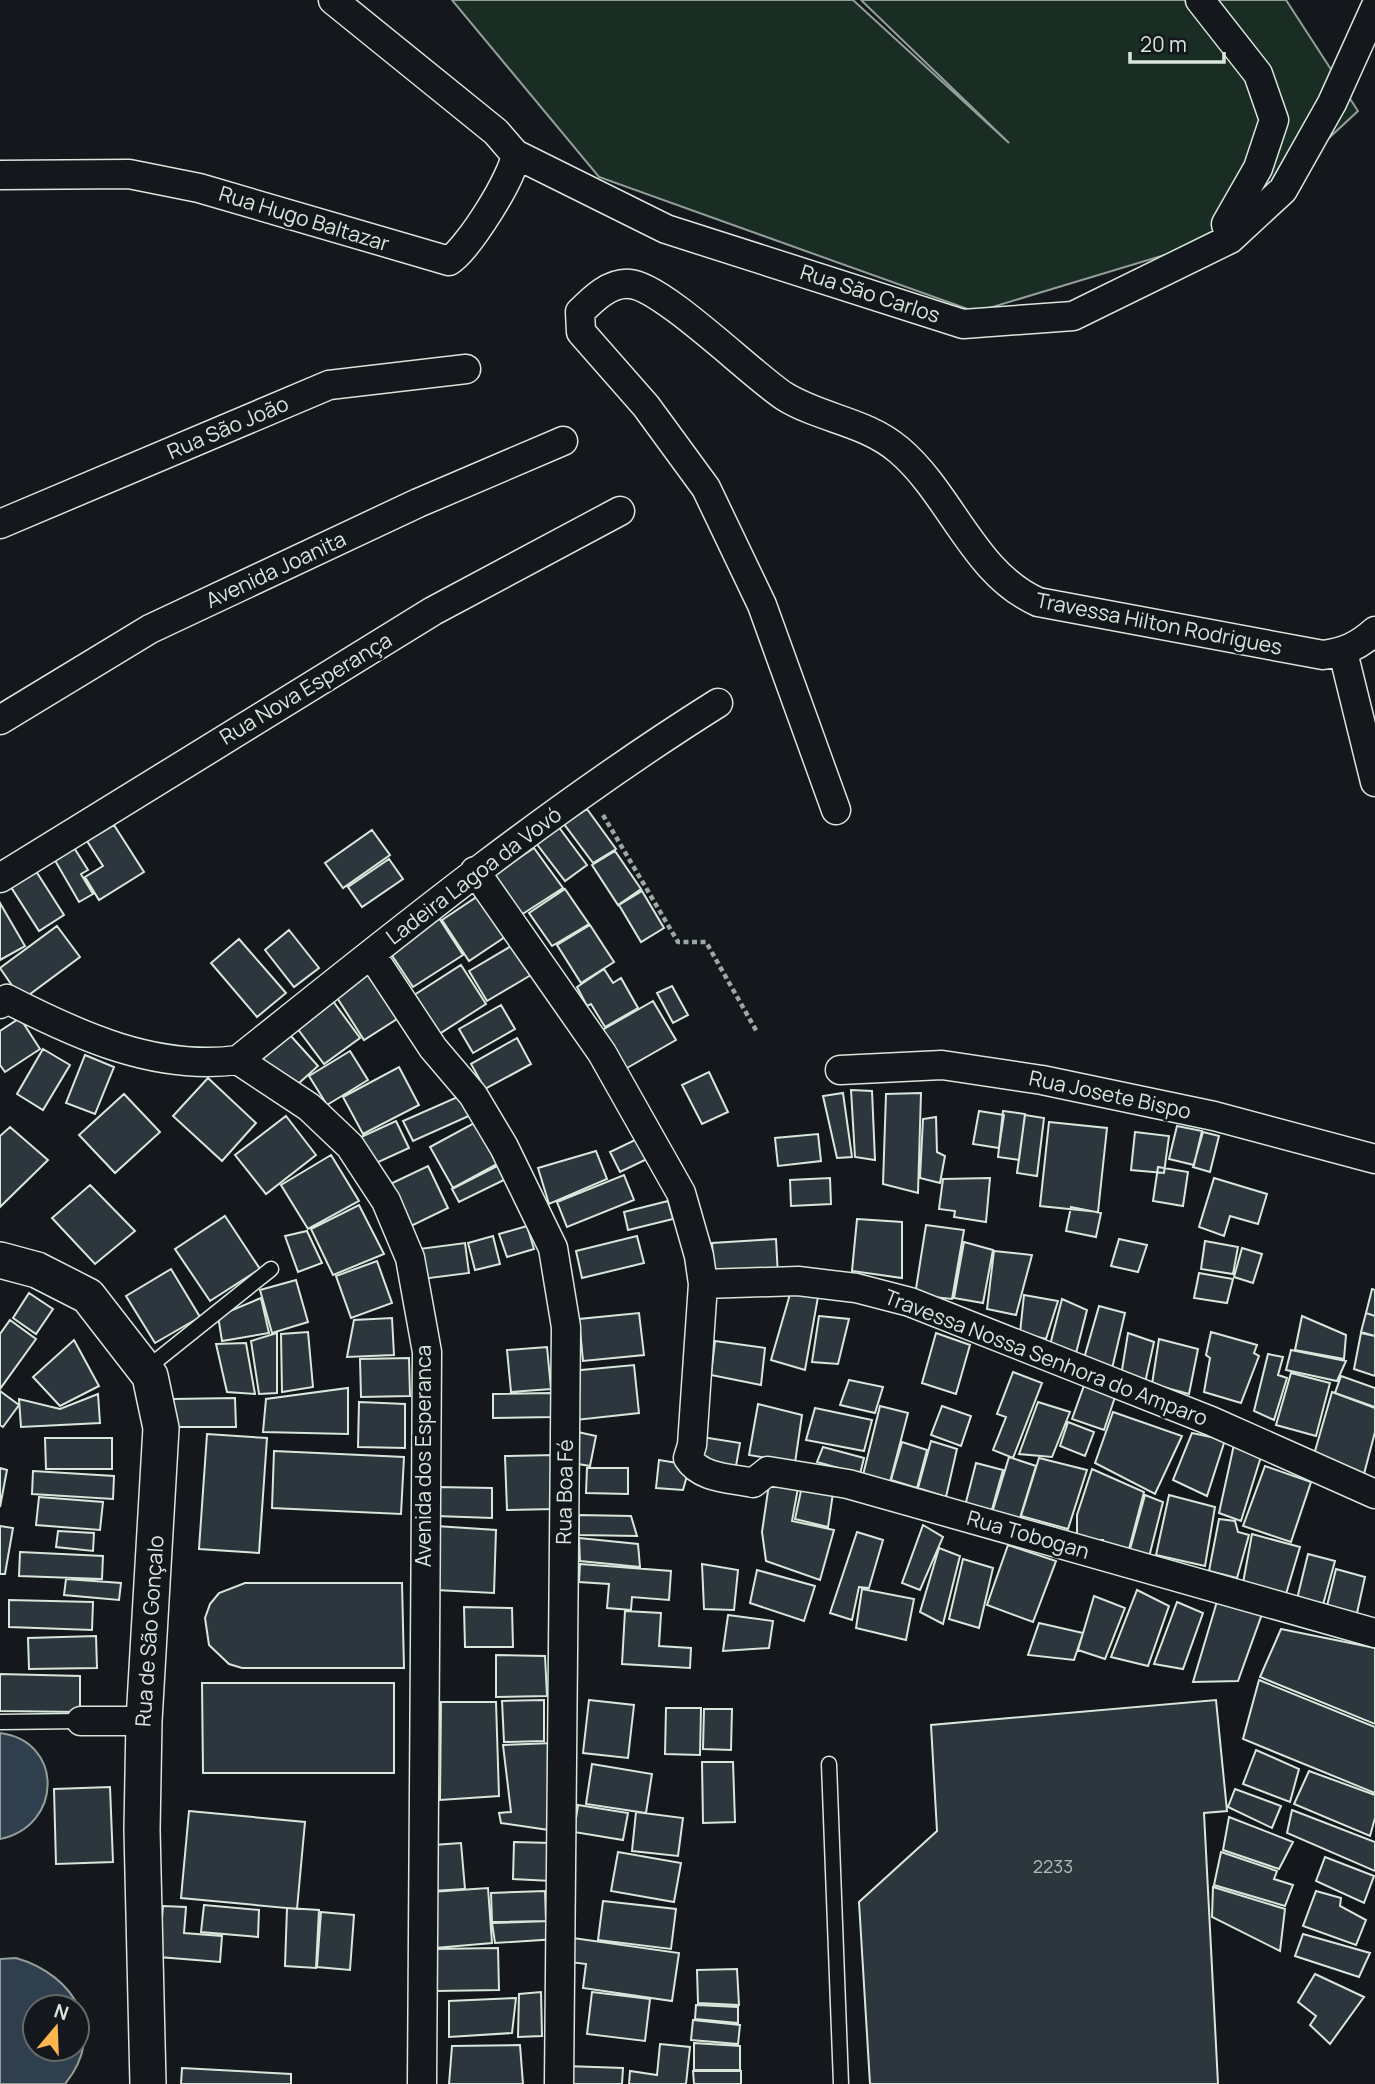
<svg xmlns="http://www.w3.org/2000/svg" width="1375" height="2084" font-family="Manrope,sans-serif">
	<style>
		.green { fill: #1a2d24; stroke: #939e99; stroke-width: 2 }
		.water { fill: #2f3f4d; stroke: #939e99; stroke-width: 2; fill-rule: evenodd }
		.building { fill: #2c363c; stroke: #d8e6dc; stroke-width: 2 }
		.lines { fill: none; stroke-linecap: round; stroke-linejoin: round }
		.service-casing { stroke: #d8e6dc; stroke-width: 17 }
		.minor-casing { stroke: #d8e6dc; stroke-width: 31 }
		.tertiary-casing { stroke: #d8e6dc; stroke-width: 38 }
		.path { stroke: #9da8a2; stroke-width: 4.5; stroke-dasharray: 5 3.5; stroke-linecap: butt }
		.service { stroke: #14181c; stroke-width: 14 }
		.minor { stroke: #14181c; stroke-width: 28 }
		.tertiary { stroke: #14181c; stroke-width: 35 }
		.labels { text-anchor: middle; stroke-width: 5; stroke-linejoin: round; paint-order: stroke }
		.number-label { font-size: 18px; fill: #adbab4 }
		.street-label { font-size: 21px; fill: #d8e6dc; stroke: #14181c }
	</style>
	<rect width="100%" height="100%" fill="#14181c"/>
	<path class="green" d="M452,0H853L1009,143L861,0H1286L1358,111L1221,238L976,312L599,177Z"/>
	<path class="water" d="M0,1733C64,1741 63,1826 0,1839Z
		M16,1958C75,1975 108,2031 65,2084H0V1959ZM77,2007V2049H35V2007Z"/>
	<path class="building" d="M587,809L616,849L593,863L564,824Z
		M114,825L144,872L99,900L85,877L103,866L87,841Z
		M558,826L587,865L565,881L536,843Z
		M372,830L390,855L343,888L325,863Z
		M73,846L88,870L81,874L93,894L79,902L53,857Z
		M534,848L563,888L521,915L493,875Z
		M615,851L641,889L618,905L592,865Z
		M389,859L403,879L362,907L348,887Z
		M34,868L64,915L39,931L9,884Z
		M565,889L589,924L552,946L529,913Z
		M642,891L664,928L641,942L619,905Z
		M484,892L511,933L469,961L442,920Z
		M0,903L25,946L0,960Z
		M435,912L463,955L413,987L385,945Z
		M590,925L614,962L581,983L557,945Z
		M57,926L80,957L22,1000L0,968Z
		M289,930L319,968L294,987L265,950Z
		M239,939L286,993L257,1017L211,963Z
		M513,945L531,975L487,1001L469,971Z
		M461,965L486,1004L436,1036L411,997Z
		M604,969L613,983L621,978L638,1008L605,1027L591,1004L587,1006L577,987Z
		M366,972L397,1019L364,1040L334,993Z
		M672,986L688,1015L673,1023L657,993Z
		M330,997L360,1038L324,1064L294,1024Z
		M653,1001L676,1040L620,1072L597,1033Z
		M501,1005L515,1029L473,1053L459,1029Z
		M20,1018L40,1049L5,1072L0,1065V1031Z
		M290,1035L318,1066L289,1092L261,1060Z
		M517,1038L531,1064L485,1089L471,1064Z
		M43,1049L70,1065L43,1110L17,1094Z
		M350,1051L368,1080L327,1105L309,1076Z
		M85,1055L114,1067L95,1114L66,1103Z
		M399,1067L419,1105L363,1134L343,1097Z
		M709,1072L728,1112L702,1124L682,1085Z
		M208,1078L256,1123L222,1161L173,1116Z
		M851,1090L872,1091L875,1160L855,1157Z
		M843,1093L852,1157L837,1158L823,1096Z
		M921,1093L918,1193L883,1184L886,1094Z
		M124,1094L160,1132L115,1173L79,1135Z
		M462,1095L471,1115L413,1141L403,1121Z
		M979,1111L1004,1115L999,1148L973,1144Z
		M1003,1111L1025,1114L1019,1160L998,1157Z
		M1025,1115L1044,1118L1037,1176L1017,1173Z
		M286,1116L316,1155L266,1194L235,1155Z
		M936,1117L937,1152L945,1156L940,1183L920,1178L923,1119Z
		M396,1121L409,1148L374,1164L361,1137Z
		M476,1122L499,1163L453,1188L430,1147Z
		M1049,1122L1107,1128L1098,1212L1040,1206Z
		M1177,1126L1202,1131L1194,1165L1169,1159Z
		M10,1127L48,1160L0,1207V1136Z
		M1135,1132L1169,1136L1164,1173L1131,1170Z
		M1203,1132L1219,1136L1210,1172L1193,1167Z
		M818,1134L821,1161L778,1166L775,1138Z
		M637,1139L647,1159L620,1172L610,1152Z
		M596,1151L607,1179L549,1204L538,1168Z
		M331,1155L359,1201L308,1229L281,1185Z
		M501,1164L508,1178L459,1202L452,1189Z
		M428,1166L448,1208L407,1228L386,1186Z
		M1158,1167L1188,1172L1183,1206L1153,1201Z
		M624,1175L634,1200L567,1227L557,1202Z
		M830,1178L831,1204L791,1206L790,1180Z
		M990,1178L986,1222L954,1217L955,1211L939,1209L943,1179Z
		M1214,1178L1267,1194L1258,1224L1230,1216L1224,1236L1199,1227Z
		M90,1185L135,1231L95,1264L52,1218Z
		M668,1201L673,1219L628,1230L624,1212Z
		M359,1205L384,1254L333,1275L311,1229Z
		M1071,1207L1101,1213L1096,1237L1066,1231Z
		M225,1216L260,1269L210,1301L175,1249Z
		M857,1219L902,1222V1278L852,1271Z
		M926,1225L964,1230L952,1299L915,1295Z
		M527,1226L534,1249L507,1257L499,1234Z
		M307,1231L322,1263L298,1272L285,1236Z
		M493,1236L500,1264L475,1270L468,1243Z
		M637,1236L644,1263L582,1278L576,1251Z
		M776,1239L778,1276L715,1280L712,1243Z
		M1119,1239L1147,1245L1138,1272L1111,1266Z
		M1205,1241L1238,1247L1233,1274L1201,1269Z
		M964,1242L993,1250L983,1303L954,1298Z
		M465,1243L469,1273L422,1279L419,1249Z
		M1242,1248L1262,1254L1253,1283L1234,1277Z
		M994,1251L1032,1255L1016,1315L987,1309Z
		M377,1261L392,1303L351,1318L336,1276Z
		M171,1269L200,1317L155,1343L126,1296Z
		M1199,1273L1233,1279L1227,1303L1194,1298Z
		M296,1280L308,1322L272,1333L260,1290Z
		M1372,1289L1375,1290V1316L1366,1313Z
		M29,1293L53,1309L36,1334L13,1318Z
		M790,1294L818,1297L805,1370L771,1360Z
		M1024,1295L1058,1301L1046,1339L1020,1333Z
		M261,1298L269,1333L222,1341L218,1316Z
		M1062,1299L1087,1310L1074,1361L1049,1349Z
		M1099,1306L1125,1313L1111,1373L1083,1362Z
		M639,1313L644,1355L583,1361L579,1319Z
		M1366,1313L1375,1316V1336L1361,1332Z
		M819,1316L849,1319L838,1364L812,1362Z
		M1302,1316L1346,1335L1344,1359L1295,1350Z
		M392,1318L394,1355L347,1357L354,1320Z
		M10,1320L36,1339L0,1389V1334Z
		M308,1332L313,1387L282,1392L281,1334Z
		M1211,1332L1257,1345L1254,1353L1259,1356L1241,1403L1204,1392L1210,1358L1206,1355Z
		M277,1333V1393L259,1394L251,1341Z
		M936,1333L970,1345L956,1394L922,1383Z
		M1128,1333L1154,1342L1145,1383L1121,1376Z
		M1361,1333L1375,1336V1376L1354,1369Z
		M1159,1339L1198,1349L1189,1394L1152,1384Z
		M74,1340L99,1386L60,1406L33,1377Z
		M715,1341L765,1348L761,1385L711,1375Z
		M246,1343L255,1394L227,1392L216,1344Z
		M547,1347L551,1389L511,1392L507,1350Z
		M1291,1350L1346,1361L1337,1381L1286,1370Z
		M1268,1354L1283,1357L1278,1375L1287,1378L1274,1420L1254,1411Z
		M409,1358L410,1396L361,1397L360,1359Z
		M634,1365L639,1413L576,1420L571,1371Z
		M1013,1372L1042,1383L1013,1458L993,1450L1006,1417L997,1414Z
		M1291,1373L1330,1383L1316,1436L1276,1425Z
		M1341,1376L1375,1388V1407L1335,1393Z
		M849,1380L883,1387L875,1413L840,1405Z
		M1086,1380L1117,1391L1104,1430L1072,1419Z
		M348,1388V1434L263,1432L266,1399Z
		M0,1391L19,1405L3,1427L0,1425Z
		M1332,1392L1375,1408V1432L1364,1474L1313,1458Z
		M551,1393L552,1417L493,1418V1394Z
		M98,1394L100,1423L21,1427L19,1399L60,1409Z
		M235,1398L236,1427H176L173,1399Z
		M359,1402L405,1404V1448L358,1447Z
		M1038,1402L1070,1412L1052,1457L1019,1454Z
		M758,1404L802,1415L795,1463L749,1455Z
		M880,1406L908,1413L890,1482L863,1475Z
		M942,1406L971,1416L961,1446L931,1435Z
		M815,1408L872,1420L864,1451L806,1440Z
		M1113,1412L1182,1436L1155,1494L1095,1463Z
		M1068,1422L1094,1432L1085,1456L1060,1446Z
		M578,1432L596,1436L590,1466L572,1463Z
		M1192,1433L1225,1440L1207,1496L1173,1480Z
		M207,1434L267,1438L259,1553L199,1549Z
		M696,1436L740,1443L735,1472L694,1463Z
		M45,1438H112V1469H46Z
		M1235,1440L1264,1447L1241,1521L1219,1513Z
		M931,1441L957,1449L946,1497L918,1488Z
		M902,1442L927,1450L917,1488L891,1480Z
		M823,1447L864,1458L860,1474L817,1462Z
		M274,1451L404,1457L401,1514L272,1508Z
		M554,1455L555,1509L507,1510L505,1456Z
		M1009,1457L1036,1466L1019,1521L992,1513Z
		M1039,1458L1087,1470L1068,1529L1021,1516Z
		M659,1460L690,1465L683,1490L656,1488Z
		M976,1463L1003,1470L991,1513L965,1506Z
		M1265,1466L1311,1482L1291,1542L1243,1526Z
		M0,1468L7,1470L0,1507Z
		M587,1468H628V1494L586,1493Z
		M1092,1469L1144,1492L1128,1553L1103,1547V1540H1077V1515Z
		M33,1471L114,1476L113,1499L32,1494Z
		M770,1477L798,1488L792,1521L834,1530L820,1580L766,1561L762,1532Z
		M802,1486L833,1493L828,1527L795,1519Z
		M437,1487L492,1488V1518L436,1516Z
		M1145,1495L1163,1502L1149,1557L1129,1553Z
		M1169,1495L1215,1507L1205,1566L1156,1555Z
		M39,1497L103,1502L100,1530L36,1525Z
		M579,1515L631,1516L637,1536L579,1535Z
		M1219,1519L1235,1521L1238,1532L1249,1535L1237,1578L1209,1571Z
		M923,1525L943,1537L920,1590L902,1583Z
		M0,1526L13,1528L5,1574H0Z
		M436,1526L496,1530L494,1593L436,1590Z
		M58,1531L94,1533L93,1551L56,1547Z
		M857,1532L883,1540L869,1588L859,1587L852,1620L830,1613Z
		M1252,1534L1300,1547L1286,1594L1243,1583Z
		M579,1538L638,1544L640,1567L580,1561Z
		M1008,1545L1056,1561L1033,1622L987,1605Z
		M939,1548L960,1556L943,1624L920,1612Z
		M20,1552L103,1556L102,1579L19,1576Z
		M1308,1554L1335,1561L1321,1612L1296,1603Z
		M963,1559L993,1568L979,1628L949,1619Z
		M580,1564L671,1571L669,1600L632,1597L631,1610L607,1608L609,1584L579,1582Z
		M702,1564L738,1570L734,1610L704,1609Z
		M1336,1569L1365,1577L1355,1622L1325,1614Z
		M757,1570L815,1586L804,1621L750,1603Z
		M66,1579L121,1583L119,1600L64,1595Z
		M245,1583H402L404,1668H242L229,1664L209,1645L205,1618L210,1604L219,1593Z
		M862,1589L914,1599L906,1640L856,1628Z
		M1137,1590L1169,1606L1148,1666L1111,1657Z
		M1094,1596L1125,1608L1105,1659L1078,1650Z
		M1218,1598L1262,1614L1238,1681L1193,1682Z
		M9,1600L93,1602L92,1630L9,1627Z
		M1177,1602L1203,1613L1183,1669L1154,1664Z
		M464,1607L512,1608L513,1647H465Z
		M625,1611L661,1613L659,1646L691,1648L690,1668L622,1664Z
		M728,1615L773,1621L769,1648L723,1651Z
		M1039,1623L1083,1633L1074,1660L1028,1655Z
		M1281,1629L1375,1648V1724L1260,1677Z
		M96,1636L97,1668L29,1669L28,1638Z
		M496,1655L545,1656L547,1696L496,1697Z
		M0,1674L80,1676V1712L0,1711Z
		M1259,1680L1375,1727V1793L1243,1739Z
		M202,1683H394V1773H203Z
		M544,1700V1741L504,1742L502,1701Z
		M589,1700L634,1705L628,1758L583,1753Z
		M1216,1700L1227,1811L1204,1813L1218,2084H870L859,1902L937,1831L931,1725Z
		M441,1702H496L499,1796L440,1800Z
		M666,1708H701L700,1755L665,1754Z
		M704,1709H732L731,1750L703,1749Z
		M553,1743L549,1830L501,1823L499,1813L511,1812L503,1745Z
		M1256,1750L1299,1769L1290,1802L1243,1784Z
		M702,1762H733L735,1822L703,1823Z
		M592,1764L652,1774L646,1813L586,1804Z
		M1309,1771L1375,1795V1818L1370,1836L1294,1804Z
		M110,1787L113,1862L56,1864L54,1789Z
		M1235,1789L1281,1806L1272,1828L1228,1807Z
		M578,1805L628,1813L623,1840L574,1832Z
		M1292,1810L1375,1842V1871L1287,1833Z
		M189,1811L305,1822L297,1909L181,1898Z
		M636,1812L683,1818L678,1856L632,1851Z
		M1229,1817L1293,1842L1279,1869L1223,1850Z
		M514,1842L551,1843V1881L513,1879Z
		M461,1843L465,1889L432,1891L433,1845Z
		M618,1852L681,1863L674,1902L611,1891Z
		M1221,1852L1277,1871L1274,1879L1293,1885L1285,1906L1214,1885Z
		M1325,1857L1374,1876L1364,1903L1316,1881Z
		M1213,1887L1285,1909L1280,1951L1212,1917Z
		M488,1888L492,1943L435,1948L431,1892Z
		M545,1891L546,1921L492,1922L491,1893Z
		M1316,1891L1341,1898L1340,1906L1366,1920L1356,1945L1303,1926Z
		M603,1901L676,1909L671,1949L598,1940Z
		M204,1905L259,1910L258,1937L201,1932Z
		M163,1906L186,1907L184,1933L222,1936L220,1962L159,1957Z
		M287,1908L319,1910L316,1968L285,1966Z
		M321,1912L354,1915L350,1970L317,1967Z
		M550,1921L556,1939L495,1943L492,1923Z
		M1303,1934L1370,1953L1359,1977L1295,1956Z
		M573,1938L679,1953L672,2001L583,1988L586,1964L570,1962Z
		M498,1948L499,1990L436,1991L435,1949Z
		M737,1969L739,2005L698,2003L697,1970Z
		M1315,1974L1364,1997L1330,2044L1310,2025L1316,2016L1298,2002Z
		M541,1992L542,2036L518,2037L519,1994Z
		M592,1992L650,1999L645,2041L587,2034Z
		M516,1998L512,2033L449,2037V2001Z
		M696,2005L738,2007V2023L695,2019Z
		M693,2020L740,2025L738,2044L691,2040Z
		M694,2043L740,2046V2070H694Z
		M660,2044L690,2047L686,2084H629L630,2071L657,2075Z
		M520,2045L523,2084H449L452,2046Z
		M566,2066L623,2068L622,2084H566Z
		M182,2068L291,2074V2084H181Z
		M693,2071H741V2084H694Z"/>
	<g class="lines">
		<g class="service-casing">
			<path id="service" d="M146,1369L271,1269
				M0,1722L81,1721
				M829,1764L841,2084"/>
		</g>
		<g class="minor-casing">
			<path id="minor" d="M1200,0L1258,74L1274,120L1258,168L1226,224L1230,239
				M515,154L666,229L963,324L1073,316L1230,239L1283,190L1332,103L1375,8
				M0,175L129,174L199,188L449,261C467,250 516,174 515,154L496,132L333,0
				M0,524L329,385L466,369
				M1343,652L1375,782
				M0,720L150,629L418,503L563,441
				M836,810L762,605L706,488L646,406L581,332L580,312C593,299 610,282 630,284C662,286 752,375 784,396C821,419 865,421 899,450C951,494 973,573 1038,602L1323,655C1345,652 1358,646 1375,631
				M475,871L602,1053L681,1193L699,1256L703,1284L692,1445L688,1458C701,1479 731,1478 753,1483L768,1471L848,1484L1375,1633
				M0,878L433,611L620,511
				M371,954L433,1048L473,1095L504,1147L553,1248L566,1327L559,2084
				M0,1004L7,999C79,1036 156,1071 238,1060L309,1107L350,1146L386,1201L410,1258L427,1352L422,2084
				M238,1060C394,935 549,809 718,703
				M840,1070L942,1065L1042,1080L1214,1116L1375,1159
				M703,1284L798,1281L856,1288L910,1302L1211,1421L1375,1494
				M81,1721H144"/>
		</g>
		<g class="tertiary-casing">
			<path id="tertiary" d="M0,1260L37,1270L88,1296L150,1376L161,1428L144,1721L142,1830L148,2084"/>
		</g>
		<path class="path" d="M603,815L678,942H706L757,1032"/>
		<use href="#service" class="service"/>
		<use href="#minor" class="minor"/>
		<use href="#tertiary" class="tertiary"/>
	</g>
	<g class="labels">
		<g class="number-label">
			<text x="1053" y="1873">2233</text>
		</g>
		<g class="street-label">
			<text transform="translate(304 219) rotate(17)" y="7">Rua Hugo Baltazar</text>
			<text transform="translate(870 294) rotate(18)" y="7">Rua São Carlos</text>
			<text transform="translate(228 428) rotate(-23)" y="7">Rua São João</text>
			<text transform="translate(276 570) rotate(-25)" y="7">Avenida Joanita</text>
			<text transform="translate(1159 624) rotate(11)" y="7">Travessa Hilton Rodrigues</text>
			<text transform="translate(306 689) rotate(-31)" y="7">Rua Nova Esperança</text>
			<text transform="translate(474 876) rotate(-37)" y="7">Ladeira Lagoa da Vovó</text>
			<text transform="translate(1110 1095) rotate(12)" y="7">Rua Josete Bispo</text>
			<text transform="translate(1046 1358) rotate(21)" y="7">Travessa Nossa Senhora do Amparo</text>
			<text transform="translate(424 1456) rotate(-90)" y="7">Avenida dos Esperanca</text>
			<text transform="translate(565 1492) rotate(-89)" y="7">Rua Boa Fé</text>
			<text transform="translate(1028 1535) rotate(16)" y="7">Rua Tobogan</text>
			<text transform="translate(150 1631) rotate(-86)" y="7">Rua de São Gonçalo</text>
		</g>
	</g>
	<g transform="translate(56 2028) rotate(19)"><circle r="33" fill="#14181c" stroke="#626a69" stroke-width="2"/>
	<path d="M0-5L12 26L0 18L-12 26Z" fill="#ffb74d"/>
	<text y="-10" font-size="19" font-weight="bold" text-anchor="middle" fill="#d8e6dc">N</text>
	</g>
	<path d="M1130 52v10h94v-10" fill="none" stroke="#d8e6dc" stroke-width="3.5"/>
	<text x="1140" y="52" font-size="21" fill="#d8e6dc" stroke="#14181c" stroke-width="5" paint-order="stroke">20 m</text>
</svg>
